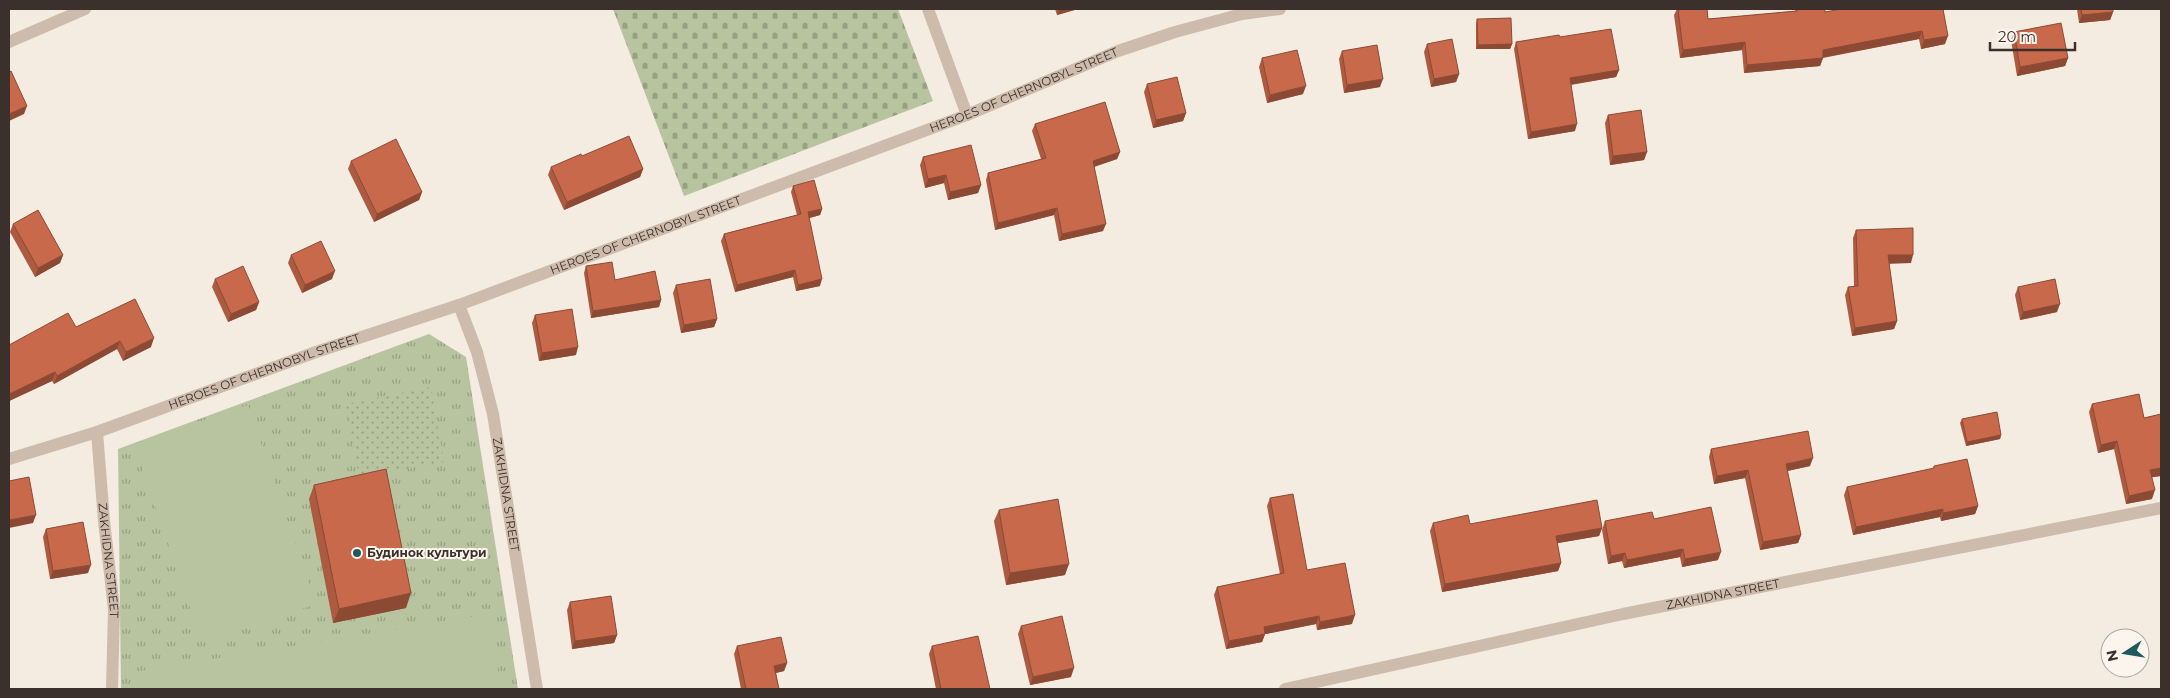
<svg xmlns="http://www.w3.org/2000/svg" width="2170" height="698" font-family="Montserrat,sans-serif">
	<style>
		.grass { fill: url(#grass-tufts) }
		.cemetery { fill: url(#cemetery-stones) }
		.park { fill: url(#park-dots) }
		.garden { fill: #b8c4a0 }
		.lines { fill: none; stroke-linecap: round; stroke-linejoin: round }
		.minor { stroke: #cdbbac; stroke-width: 12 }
		.wall { fill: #ac5a40 }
		.shaded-wall { fill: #8c4a34 }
		.building { fill: #c8694b; stroke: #8c4a34 }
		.poi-dot { fill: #1f5a5e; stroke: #fbf5ee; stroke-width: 2 }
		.labels { text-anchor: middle; stroke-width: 4; stroke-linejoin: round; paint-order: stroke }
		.street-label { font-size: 12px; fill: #3b302b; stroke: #fbf5ee }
		.poi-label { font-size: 12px; font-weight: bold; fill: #3b302b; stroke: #fbf5ee; text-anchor: start }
	</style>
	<defs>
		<pattern id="grass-tufts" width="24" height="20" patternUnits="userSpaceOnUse" patternTransform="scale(1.25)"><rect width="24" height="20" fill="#b8c4a0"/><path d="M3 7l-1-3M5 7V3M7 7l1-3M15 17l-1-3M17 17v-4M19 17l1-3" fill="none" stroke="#97a083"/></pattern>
		<pattern id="cemetery-stones" width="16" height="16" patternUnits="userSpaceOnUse" patternTransform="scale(1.25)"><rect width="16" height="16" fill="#b8c4a0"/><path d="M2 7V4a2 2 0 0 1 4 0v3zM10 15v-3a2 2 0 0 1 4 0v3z" fill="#97a083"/></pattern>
		<pattern id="park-dots" width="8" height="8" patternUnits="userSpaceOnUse" patternTransform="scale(1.25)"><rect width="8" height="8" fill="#b8c4a0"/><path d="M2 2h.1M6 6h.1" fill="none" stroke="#97a083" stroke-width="1.8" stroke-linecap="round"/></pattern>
	</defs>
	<rect width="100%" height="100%" fill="#f4ebe1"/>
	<path class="grass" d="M429,334L466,357L518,689H121L118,449Z"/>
	<path class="cemetery" d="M613,9H898L933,101L684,196Z"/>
	<path class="park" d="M431,387L444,462L359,477L346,404Z"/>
	<path class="garden" d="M248,405L316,604L202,643L134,444Z
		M489,614L501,689H134V672Z"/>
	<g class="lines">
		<g class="minor">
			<path d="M928,9L967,115"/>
			<path d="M9,42L85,9"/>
			<path id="s1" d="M459,305L477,352L493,414L537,689"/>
			<path id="s2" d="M97,432L104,521L114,609L112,689"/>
			<path id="s3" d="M9,459L97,432L316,352L459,305L967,115L1118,51L1175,32L1242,14L1280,9"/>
			<path id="s4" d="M1285,689L1623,614L2161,508"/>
		</g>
	</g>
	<path class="wall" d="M1055,9H1078L1057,15Z
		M1677,9H1707L1708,19L1795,11L1796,9H1825V12L1943,9L1945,44L1921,49L1919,39L1823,58L1820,66L1744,73L1742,50L1680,58L1674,15Z
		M2077,9H2113V12L2110,20L2079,23Z
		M1477,19L1512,44L1510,49H1476V23Z
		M2014,32L2068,58L2065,66L2017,76L2011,40Z
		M1560,37L1619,70L1616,77L1571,85L1575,131L1528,139L1514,49L1516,42Z
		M1427,44L1459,74L1456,82L1431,87L1424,52Z
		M1342,51L1380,87L1344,93L1339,59Z
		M1262,58L1303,94L1267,103L1259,67Z
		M1147,84L1186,113L1183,121L1153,128L1144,92Z
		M1608,115L1647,152L1644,160L1610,165L1605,123Z
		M1035,124L1120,152L1117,159L1094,167L1103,231L1059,241L1054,215L995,230L986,180L988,173L1041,159L1032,131Z
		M582,156L643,169L640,177L564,210L548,175L551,167Z
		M923,157L981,185L978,193L948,200L944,183L925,188L920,165Z
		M351,161L422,192L419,200L374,222L348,169Z
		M793,186L822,209L820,215L809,218L820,286L796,291L793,277L735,292L721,241L724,234L797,215L791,192Z
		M13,224L63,255L60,263L35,277L10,232Z
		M1856,230L1911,263H1889L1897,321L1894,329L1852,336L1845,295L1848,287L1854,286L1853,238Z
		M291,255L332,279L302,293L288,263Z
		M586,266L615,280L661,300L659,307L591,318L584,273Z
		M215,279L259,302L256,310L228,322L212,287Z
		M676,285L717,319L714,327L681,333L673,293Z
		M2018,287L2057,312L2020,320L2015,295Z
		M535,315L576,355L539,361L532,323Z
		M76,327L151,347L123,361L117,349L54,384L52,381L9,401Z
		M2092,404L2144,418L2161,414V476L2152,477V499L2126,504L2114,449L2098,453L2089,412Z
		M1962,419L2001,435L2000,439L1966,446L1960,423Z
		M1711,449L1810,466L1787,471L1801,535L1798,543L1760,550L1745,478L1714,484L1709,457Z
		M1934,466L1978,506L1975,514L1941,521L1940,517L1853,535L1844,495L1847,487L1933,469Z
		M314,485L406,608L333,623L309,499Z
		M1270,498L1307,570L1352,624L1317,630L1316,624L1265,634L1262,642L1226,649L1214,595L1217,587L1280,574L1267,506Z
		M999,510L1065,575L1006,585L994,521Z
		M1654,519L1718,560L1682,567L1680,557L1624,568L1622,561L1608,564L1602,530L1605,521Z
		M1433,523L1470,524L1602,528L1599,536L1557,543L1561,563L1558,571L1442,592L1430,531Z
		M46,529L88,573L50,579L43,537Z
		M570,602L617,635L614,643L572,649L567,610Z
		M1021,626L1071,677L1030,685L1018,634Z
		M737,646L787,663L784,671L776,673L779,689H741L734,654Z
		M932,646L990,689H936L929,654Z"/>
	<path class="shaded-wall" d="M1059,9H1078L1057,15Z
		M2113,12L2110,20L2079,23L2082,15Z
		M1922,31L1919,39L1820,58L1823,50Z
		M1948,36L1945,44L1921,49L1924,40Z
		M1745,42L1742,50L1680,58L1683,50Z
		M1512,44L1510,49H1476L1478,45Z
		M1823,58L1820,66L1744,73L1747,65Z
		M2068,58L2065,66L2017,76L2020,67Z
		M1619,70L1616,77L1567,85L1570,78Z
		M1459,74L1456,82L1431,87L1434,79Z
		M1383,79L1380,87L1344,93L1347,85Z
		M1306,86L1303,94L1267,103L1270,95Z
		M27,106L24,114L9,121V114Z
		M1186,113L1183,121L1153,128L1156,120Z
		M1577,124L1575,131L1528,139L1531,132Z
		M1120,152L1117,159L1090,168L1093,161Z
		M1647,152L1644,160L1610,165L1613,156Z
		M643,169L640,177L564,210L567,202Z
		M946,175L944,183L925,188L928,179Z
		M981,185L978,193L948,200L950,192Z
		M422,192L419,200L374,222L377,214Z
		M1057,208L1054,215L995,230L998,223Z
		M822,209L820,215L806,219L808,212Z
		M1106,224L1103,231L1059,241L1062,234Z
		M63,255L60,263L35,277L38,268Z
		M1888,255H1913L1911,263L1885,264Z
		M795,270L793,277L735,292L737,285Z
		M335,271L332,279L302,293L305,285Z
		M822,279L820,286L796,291L798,285Z
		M661,300L659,307L591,318L593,311Z
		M259,302L256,310L228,322L231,314Z
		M2060,304L2057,312L2020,320L2023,312Z
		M717,319L714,327L681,333L684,325Z
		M1897,321L1894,329L1852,336L1855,328Z
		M154,338L151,347L123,361L126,352Z
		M120,341L117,349L54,384L57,376Z
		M578,347L576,355L539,361L542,353Z
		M55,372L52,381L9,401V394Z
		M2001,435L2000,439L1966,446L1967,442Z
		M2117,441L2114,449L2098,453L2101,445Z
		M1813,458L1810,466L1783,472L1786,464Z
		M2161,468V476L2147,478L2150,470Z
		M1748,470L1745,478L1714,484L1717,476Z
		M2155,490L2152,499L2126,504L2129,496Z
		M1978,506L1975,514L1941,521L1943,513Z
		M1943,509L1940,517L1853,535L1856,527Z
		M36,515L33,523L9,528V520Z
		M1602,528L1599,536L1553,544L1556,536Z
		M1801,535L1798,543L1760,550L1763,542Z
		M1683,549L1680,557L1624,568L1627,560Z
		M1721,552L1718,560L1682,567L1685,559Z
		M1625,553L1622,561L1608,564L1611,556Z
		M1561,563L1558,571L1442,592L1445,584Z
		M1069,564L1065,575L1006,585L1010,573Z
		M91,565L88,573L50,579L53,571Z
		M411,593L406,608L333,623L339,609Z
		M1355,615L1352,624L1317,630L1320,622Z
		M1319,616L1316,624L1261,635L1264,627Z
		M1265,634L1262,642L1226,649L1229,641Z
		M617,635L614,643L572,649L575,641Z
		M787,663L784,671L771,674L774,666Z
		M1074,668L1071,677L1030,685L1033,677Z"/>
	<path class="building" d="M1678,9H1707L1708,19L1797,11V9H1825V12L1841,9H1943L1948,36L1924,40L1922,31L1823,50V58L1747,65L1745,42L1683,50Z
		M2081,9H2113V12L2082,15Z
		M1511,18L1512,44L1478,45L1477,19Z
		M2061,23L2068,58L2020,67L2014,32Z
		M1611,29L1619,70L1570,78L1577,124L1531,132L1516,42L1559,35L1560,37Z
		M1452,39L1459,74L1434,79L1427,44Z
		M1377,45L1383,79L1347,85L1342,51Z
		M1297,50L1306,86L1270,95L1262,58Z
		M11,71L27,106L9,114V72Z
		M1177,77L1186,113L1156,120L1147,84Z
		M1105,102L1120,152L1093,161L1106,224L1062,234L1057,208L998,223L988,173L1046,158L1035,124Z
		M1641,110L1647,152L1613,156L1608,115Z
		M629,136L643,169L567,202L551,167L581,154L582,156Z
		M396,139L422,192L377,214L351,161Z
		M971,145L981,185L950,192L946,175L928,179L923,157Z
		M814,180L822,209L808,212L822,279L798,285L795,270L737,285L724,234L801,214L793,186Z
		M38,210L63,255L38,268L13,224Z
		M1913,228V255H1888L1897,321L1855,328L1848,287L1858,286L1856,230Z
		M321,241L335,271L305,285L291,255Z
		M612,262L615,280L655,271L661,300L593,311L586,266Z
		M243,266L259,302L231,314L215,279Z
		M710,279L717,319L684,325L676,285Z
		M2055,279L2060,304L2023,312L2018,287Z
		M135,299L154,338L126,352L120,341L57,376L55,372L9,394V345L68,313L76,327Z
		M572,309L578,347L542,353L535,315Z
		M2139,394L2144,418L2161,414V468L2150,470L2155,490L2129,496L2117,441L2101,445L2092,404Z
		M1997,412L2001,435L1967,442L1962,419Z
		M1808,431L1813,458L1786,464L1801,535L1763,542L1748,470L1717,476L1711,449Z
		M1967,459L1978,506L1943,513V509L1856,527L1847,487L1934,468V466Z
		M386,469L411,593L339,609L314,485Z
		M29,477L36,515L9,520V481Z
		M1293,494L1307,570L1345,563L1355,615L1320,622L1319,616L1264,627L1265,634L1229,641L1217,587L1284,573L1270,498Z
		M1058,499L1069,564L1010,573L999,510Z
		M1597,500L1602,528L1556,536L1561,563L1445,584L1433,523L1468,515L1470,524Z
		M1711,507L1721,552L1685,559L1683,549L1627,560L1625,553L1611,556L1605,521L1652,512L1654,519Z
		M83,522L91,565L53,571L46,529Z
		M611,596L617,635L575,641L570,602Z
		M1062,616L1074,668L1033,677L1021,626Z
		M978,636L990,689H941L932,646Z
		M781,637L787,663L774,666L779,689H746L737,646Z"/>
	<circle class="poi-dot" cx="357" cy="553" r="5"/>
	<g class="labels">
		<g class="street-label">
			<text dy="4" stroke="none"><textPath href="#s3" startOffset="1080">HEROES OF CHERNOBYL STREET</textPath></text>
			<text dy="4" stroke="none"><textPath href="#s3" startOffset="675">HEROES OF CHERNOBYL STREET</textPath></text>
			<text dy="4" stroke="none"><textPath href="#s3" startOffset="270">HEROES OF CHERNOBYL STREET</textPath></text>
			<text dy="4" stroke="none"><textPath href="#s1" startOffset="196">ZAKHIDNA STREET</textPath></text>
			<text dy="4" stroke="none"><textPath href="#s2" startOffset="129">ZAKHIDNA STREET</textPath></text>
			<text dy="4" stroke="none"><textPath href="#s4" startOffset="448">ZAKHIDNA STREET</textPath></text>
		</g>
		<g class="poi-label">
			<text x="367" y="557">Будинок культури</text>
		</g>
	</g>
	<rect width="2170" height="698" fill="none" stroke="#3b302b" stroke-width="20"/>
	<g transform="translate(2125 653) rotate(258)"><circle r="24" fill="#fbf5ee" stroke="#aea6a0"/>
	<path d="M0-4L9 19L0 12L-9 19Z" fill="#1f5a5e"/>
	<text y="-8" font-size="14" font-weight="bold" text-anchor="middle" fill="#3b302b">N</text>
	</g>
	<path d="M1990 42v8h85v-8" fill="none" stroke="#3b302b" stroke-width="2.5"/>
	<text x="1998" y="42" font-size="15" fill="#3b302b" stroke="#fbf5ee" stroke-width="4" paint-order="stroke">20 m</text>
</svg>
